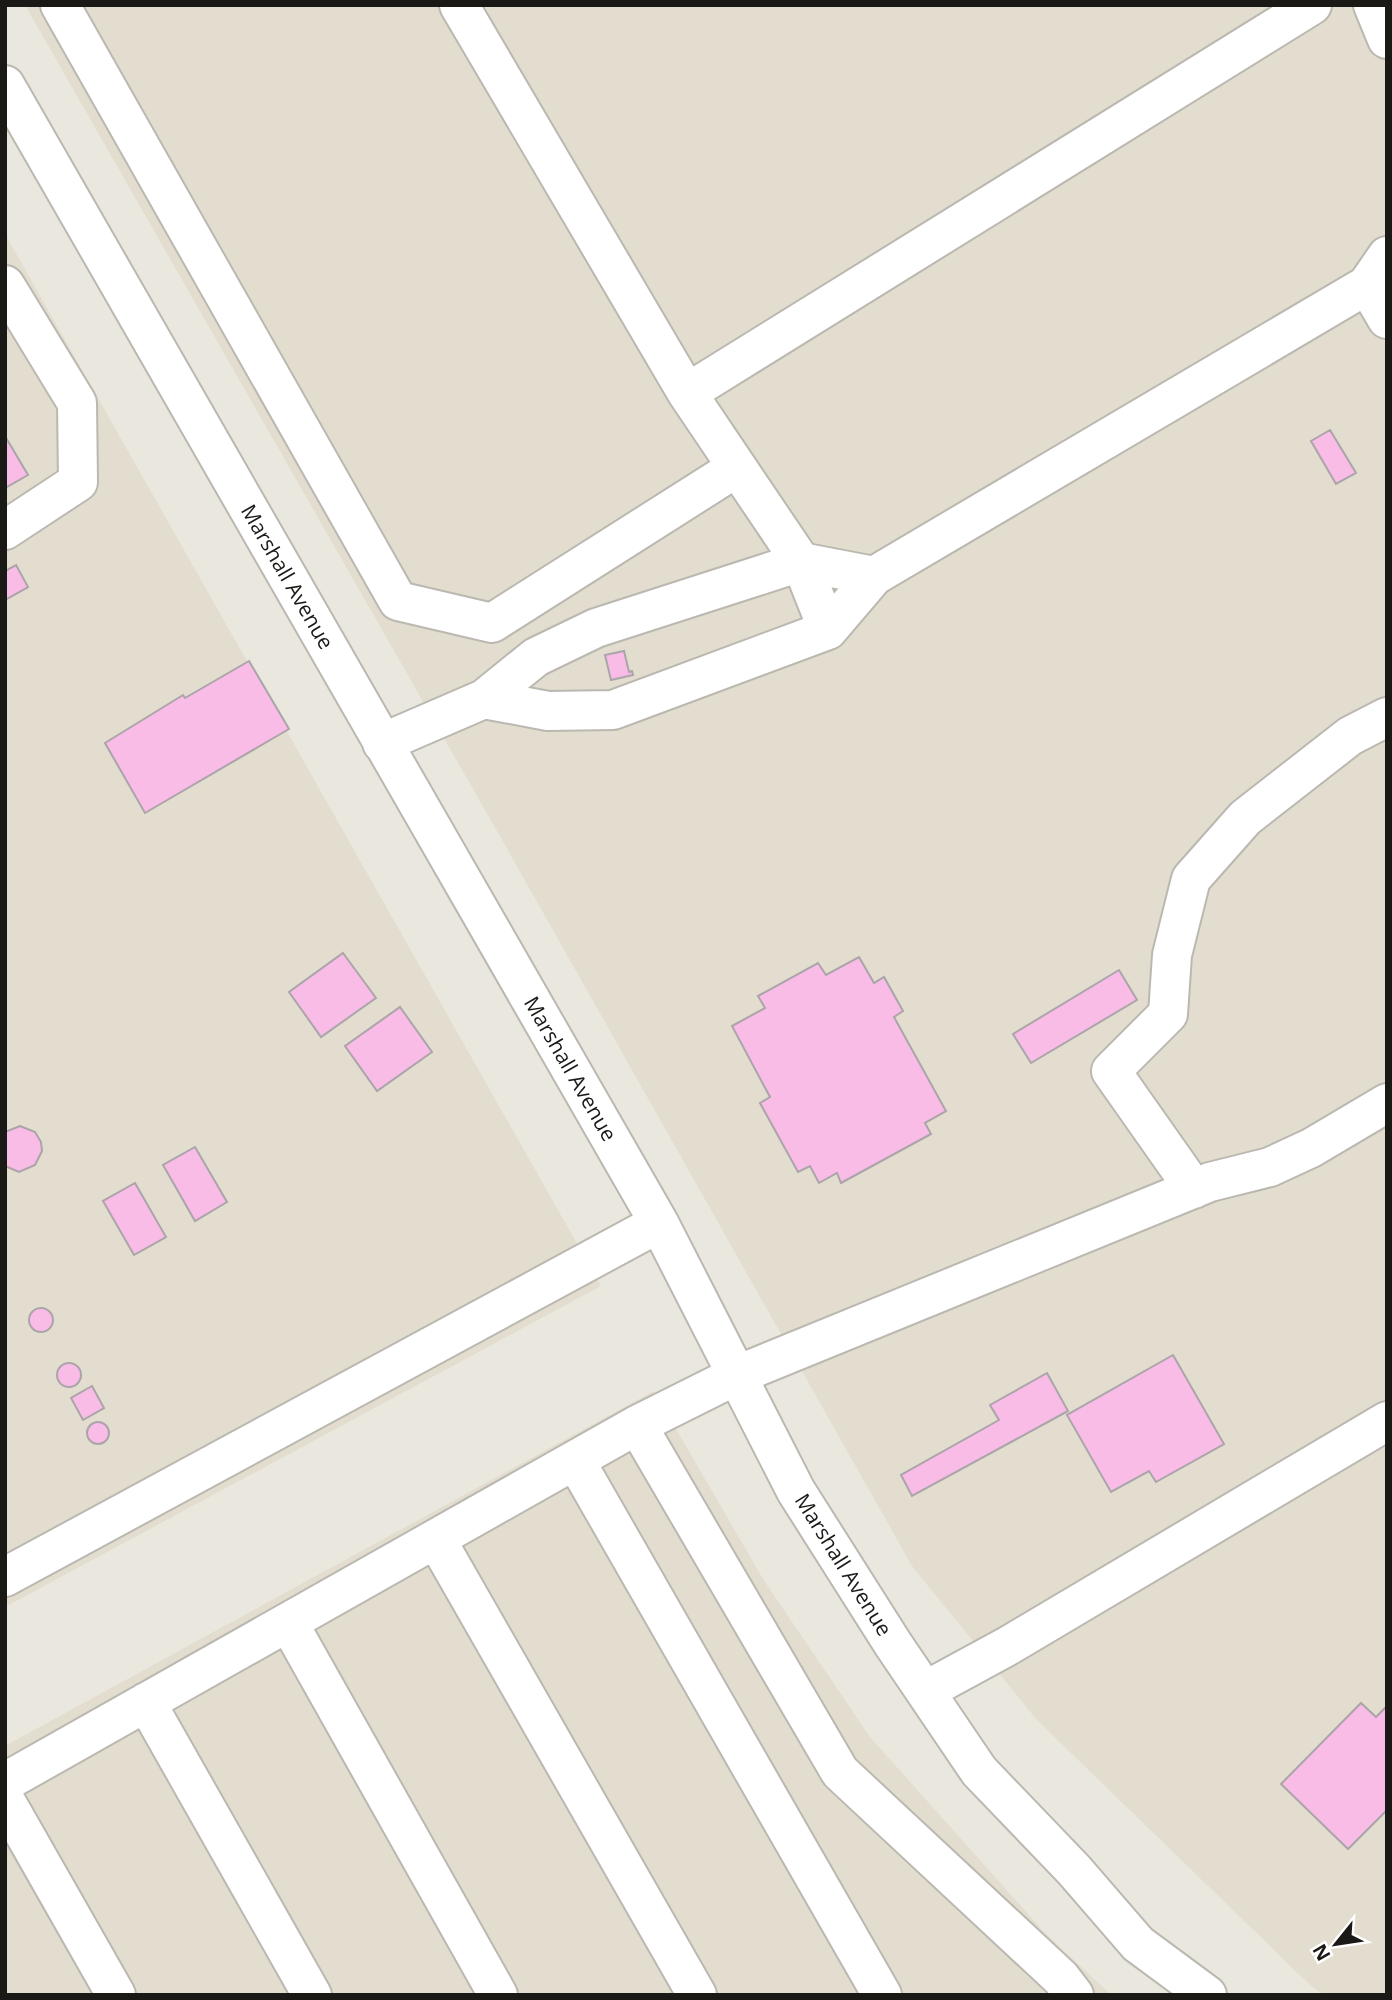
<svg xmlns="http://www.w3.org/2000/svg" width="1392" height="2000" font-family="'Open Sans',sans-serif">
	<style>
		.built { fill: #e2ddce }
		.building { fill: #f9bce7; stroke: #aba4a9; stroke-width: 2 }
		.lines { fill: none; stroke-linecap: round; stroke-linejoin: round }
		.minor-casing { stroke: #bab8b0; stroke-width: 42 }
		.minor { stroke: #fff; stroke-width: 38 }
		.labels { text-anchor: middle; stroke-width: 7; stroke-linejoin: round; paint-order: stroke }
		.street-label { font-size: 21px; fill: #1a1916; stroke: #fff }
	</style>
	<rect width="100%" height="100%" fill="#eae7df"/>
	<path class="built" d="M25,5H1387V1995H1324L1310,1985L1036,1719L912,1566L501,838Z
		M5,234L601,1286L5,1607Z
		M654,1391L763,1579L870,1737L1045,1933L1111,1995H5V1746Z"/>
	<path class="building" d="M1330,430L1356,473L1336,484L1311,441Z
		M5,436L28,475L5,488Z
		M16,565L28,587L5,600V571Z
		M624,651L629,672L632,671L633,675L611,680L605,655Z
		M249,661L289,729L145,813L105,743L183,695L185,698Z
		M343,953L376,998L321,1037L289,992Z
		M859,957L874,983L884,977L903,1011L894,1017L946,1111L925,1123L931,1134L841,1183L837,1173L819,1183L810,1166L798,1172L760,1103L770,1097L732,1026L765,1008L758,996L818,963L826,975Z
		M1119,970L1137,1000L1031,1063L1013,1034Z
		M400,1007L432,1052L377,1091L345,1046Z
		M20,1126L35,1132L41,1142L42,1151L35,1165L19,1172L5,1166V1132Z
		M195,1147L227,1202L195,1221L163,1165Z
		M135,1183L166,1237L134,1255L103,1201Z
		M29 1320a12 12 0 1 1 24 0a12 12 0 1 1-24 0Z
		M1173,1355L1224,1444L1156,1482L1149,1471L1111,1492L1067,1415Z
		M57 1375a12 12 0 1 1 24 0a12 12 0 1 1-24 0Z
		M1047,1373L1068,1411L912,1496L901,1475L999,1420L990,1405Z
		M92,1386L104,1408L83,1420L71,1398Z
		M87 1433a11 11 0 1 1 22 0a11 11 0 1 1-22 0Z
		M1361,1703L1376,1717L1387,1706V1810L1348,1849L1281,1784Z"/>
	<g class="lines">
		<g class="minor-casing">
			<path id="minor" d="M60,5L398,601L492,623L736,468
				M459,5L687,393L801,562L828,630
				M1373,5L1387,39
				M5,85L659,1223L796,1491L893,1644L979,1771L1074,1870L1138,1944L1207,1995
				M5,285L77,403L78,482L5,530
				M1367,285L1387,319
				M687,393L1312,5
				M484,699L548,711L613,710L828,630L874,576L1367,285L1387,256
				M382,743L484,699L536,657L596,628L801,562L874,576
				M1194,1189L1111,1071L1168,1014L1172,955L1191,879L1245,818L1350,736L1387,717
				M575,1460L882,1995
				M436,1539L697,1995
				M5,1577L659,1223
				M288,1622L498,1995
				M925,1691L1006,1647L1387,1421
				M146,1702L312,1995
				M5,1782L637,1425
				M5,1800L116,1995
				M1074,1995L1061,1978L840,1772L637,1425L737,1375L1210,1182L1270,1167L1311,1148L1387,1103"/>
		</g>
		<use href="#minor" class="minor"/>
	</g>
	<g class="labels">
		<g class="street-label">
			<text transform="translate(287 577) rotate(60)" y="7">Marshall Avenue</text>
			<text transform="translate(570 1069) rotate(60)" y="7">Marshall Avenue</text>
			<text transform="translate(843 1565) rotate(58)" y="7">Marshall Avenue</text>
		</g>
	</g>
	<rect width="1392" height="2000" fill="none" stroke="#1a1916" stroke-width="14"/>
	<g transform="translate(1336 1944) rotate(240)" stroke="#ffffff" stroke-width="5" paint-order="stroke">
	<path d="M0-5L12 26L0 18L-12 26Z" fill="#1a1916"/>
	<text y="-10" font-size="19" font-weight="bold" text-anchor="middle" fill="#1a1916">N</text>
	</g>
</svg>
